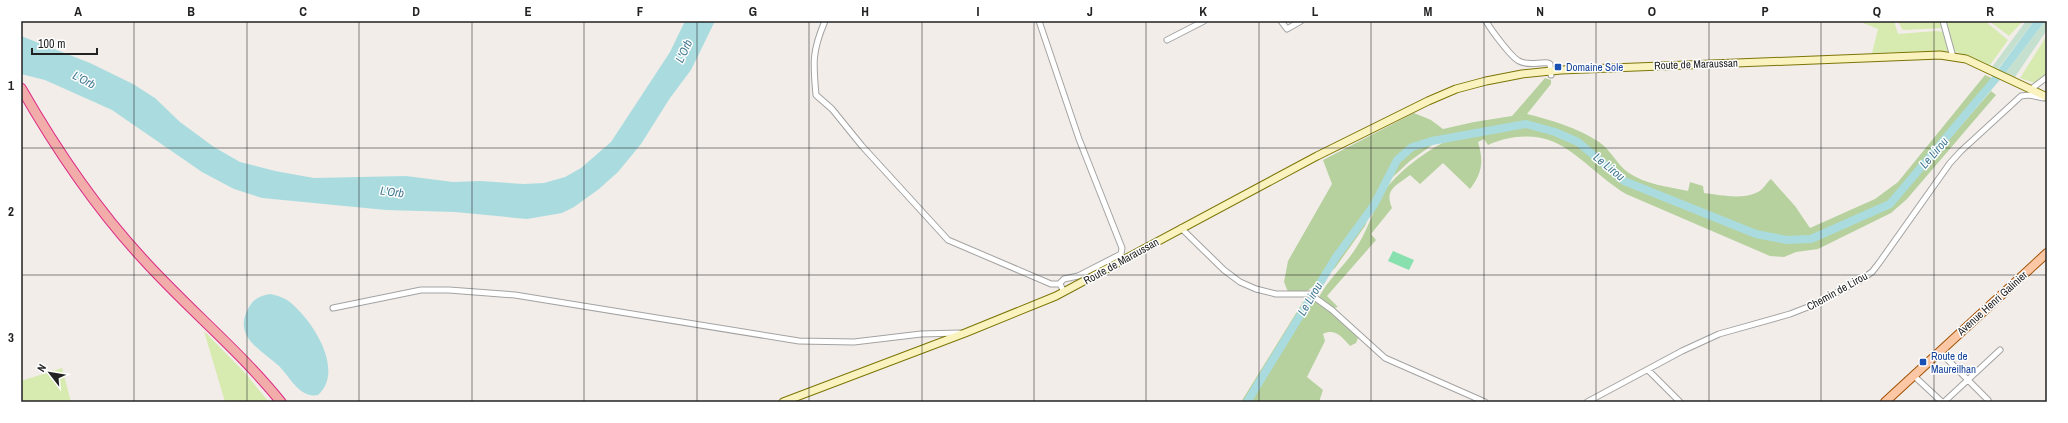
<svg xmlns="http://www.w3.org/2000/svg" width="2068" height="423" font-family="'Archivo Narrow',sans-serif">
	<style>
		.grass { fill: #d7ebb0 }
		.forest { fill: #b6d19e }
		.wetland { fill: #c6e0cf }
		.pitch { fill: #88e0af }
		.water { fill: #aadcdf }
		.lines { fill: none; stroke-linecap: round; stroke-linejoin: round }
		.river { stroke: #aadcdf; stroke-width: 8 }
		.minor-casing { stroke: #a3a3a3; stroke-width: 7 }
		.secondary-casing { stroke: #7c7505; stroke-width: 9 }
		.primary-casing { stroke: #9f4f00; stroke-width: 10 }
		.trunk-casing { stroke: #dc2a86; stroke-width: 11 }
		.minor { stroke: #fff; stroke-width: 5 }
		.secondary { stroke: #faf3bf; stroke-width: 7 }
		.primary { stroke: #fcc7a4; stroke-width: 8 }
		.trunk { stroke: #f2acaa; stroke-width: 9 }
		.grid { fill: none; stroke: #222; stroke-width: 1; stroke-opacity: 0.55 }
		.transit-dot { fill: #1a4fb4; stroke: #fff; stroke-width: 1.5 }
		.labels { text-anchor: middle; stroke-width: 3; stroke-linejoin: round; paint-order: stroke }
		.street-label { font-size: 11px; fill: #222; stroke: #fff }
		.transit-label { font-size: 11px; fill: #164399; stroke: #fff; text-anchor: start }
		.water-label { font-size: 12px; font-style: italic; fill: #417893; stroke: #fff }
		.neatline { fill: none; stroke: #222; stroke-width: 1.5 }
		.grid-label { font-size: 13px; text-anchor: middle; font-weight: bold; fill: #222 }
	</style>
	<rect width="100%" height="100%" fill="#f2ede9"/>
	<path class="grass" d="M1858,21H1894L1898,34L1936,31L1945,32L1949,51L1872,53L1878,29Z
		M1898,21H1942L1944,28L1904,30L1902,29Z
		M1945,21H1985L2008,40L1990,65L1954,51Z
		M1989,21H2023L2009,36Z
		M2047,35V73L2035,83L2020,78Z
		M204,331L245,373L269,402H225Z
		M62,368L71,402H21V381Z"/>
	<path class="forest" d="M1985,75L1994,79L1948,134L1952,136L1991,91L1996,95L1907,199L1891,213L1818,249L1796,252L1784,257L1770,256L1626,194C1602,180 1576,151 1554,142C1533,133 1508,136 1488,145L1484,139L1478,142C1484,162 1482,173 1470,189L1443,163L1420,184L1410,175C1396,186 1384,189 1392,208L1371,234L1376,240L1327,296L1338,307L1334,308L1319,297C1328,280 1343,267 1354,251C1367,233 1372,212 1383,193C1396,173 1428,149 1449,140L1523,124V123L1452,136L1432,145L1410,161L1380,189L1365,226L1335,268L1306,292H1288L1284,282L1288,261L1332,184L1323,160L1414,113L1431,120L1443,129L1474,122L1512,116L1545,78L1551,80V84L1527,114C1551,120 1578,128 1599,142C1611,150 1617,165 1629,173C1645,184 1669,187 1688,191L1690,182L1703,186L1704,193C1720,195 1743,200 1758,192C1764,189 1766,183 1771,179L1795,206L1810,228L1875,199L1898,182Z
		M1314,301L1326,308L1358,338L1356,343L1350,346C1342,337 1335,328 1323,334L1325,341L1307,377L1323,390L1319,402H1250L1310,304Z
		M1303,302H1307L1245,402H1241Z"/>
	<path class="wetland" d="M2026,21H2034L1997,70L1992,67Z
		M2045,21H2047V30L2015,77L2004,75Z"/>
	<path class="pitch" d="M1393,251L1414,260L1409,270L1388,261Z"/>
	<path class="water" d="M685,21H715L691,70L670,98L641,144L618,172L599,189L574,207L562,213L527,219L455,212L386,210L262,198L234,189L202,172L112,110L45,80L21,74V36L90,63L133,84L155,98L180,122L214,147L240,162L275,171L314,178L406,176L453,182L481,181L523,184L544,183L565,177L581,168L611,142L670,52Z
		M2034,21H2045L2004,75L1997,71Z
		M270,294C276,295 282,297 287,300C311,317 346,370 318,395C300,399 290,377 279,366C263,351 234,338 247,311C252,300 258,296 270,294Z"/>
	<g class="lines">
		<path class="river" d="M1247,402L1336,257L1374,205L1397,160L1412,147L1432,141L1526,124L1555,132L1578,142L1624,181L1756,234L1787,240L1811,239L1890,204L2003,70"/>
		<g class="minor-casing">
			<path id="minor" d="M825,21C812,51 813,63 816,95L832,109L862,146L948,240L1051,284H1060L1064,292
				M1039,21L1079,139L1122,248L1121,254L1078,276L1064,279L1059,284
				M1281,21L1287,29L1301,21
				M1486,21C1491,30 1511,57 1519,61C1527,66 1539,62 1548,63L1550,64L1551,75
				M1943,21L1953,57
				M1167,40L1204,21
				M2031,89L2047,77
				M1181,228L1224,270L1240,282L1256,289L1276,294H1310L1332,310L1385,358L1485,402
				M333,308L421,290H449L515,295L799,341L854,342L921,334L960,333
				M1939,351L1988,400
				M1648,370L1680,402
				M1913,375L1942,402
				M1587,402L1682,351L1719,334L1790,314L1813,305L1859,281L1872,272L1879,263L1950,163L1961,151L2021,96L2029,95L2044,98
				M1944,402L2000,350"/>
		</g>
		<g class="secondary-casing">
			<path id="secondary" d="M783,402L965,333L1056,296L1317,156L1428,101L1456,89L1486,81L1522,74L1561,70L1940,55L1966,59L2047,97"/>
		</g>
		<g class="primary-casing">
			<path id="primary" d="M1885,402L2047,253"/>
		</g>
		<g class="trunk-casing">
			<path id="trunk" d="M21,88C56,149 94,206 142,258C187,308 239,350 281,402"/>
		</g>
		<use href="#minor" class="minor"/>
		<use href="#secondary" class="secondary"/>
		<use href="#primary" class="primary"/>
		<use href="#trunk" class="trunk"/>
	</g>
	<path class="grid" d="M134,21V402M247,21V402M359,21V402M472,21V402M584,21V402M697,21V402M809,21V402M922,21V402M1034,21V402M1146,21V402M1259,21V402M1371,21V402M1484,21V402M1596,21V402M1709,21V402M1821,21V402M1934,21V402M21,148H2047M21,275H2047"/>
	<g class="transit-dot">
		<rect x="1554" y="63" width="8" height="8" rx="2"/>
		<rect x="1919" y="358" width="8" height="8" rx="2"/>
	</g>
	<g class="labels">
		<g class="street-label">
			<text transform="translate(1696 64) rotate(-2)" y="4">Route de Maraussan</text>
			<text transform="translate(1121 261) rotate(-29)" y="4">Route de Maraussan</text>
			<text transform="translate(1837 291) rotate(-29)" y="4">Chemin de Lirou</text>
			<text transform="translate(1992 303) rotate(-42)" y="4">Avenue Henri Galinier</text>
		</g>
		<g class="transit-label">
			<text x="1566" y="71">Domaine Sole</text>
			<text x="1931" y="360">Route de<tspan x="1931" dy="13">Maureilhan</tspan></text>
		</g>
		<g class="water-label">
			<text transform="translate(684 51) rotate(-65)" y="4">L'Orb</text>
			<text transform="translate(84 80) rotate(28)" y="4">L'Orb</text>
			<text transform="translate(1934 153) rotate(-49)" y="4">Le Lirou</text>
			<text transform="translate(1609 167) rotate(39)" y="4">Le Lirou</text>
			<text transform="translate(392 192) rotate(7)" y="4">L'Orb</text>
			<text transform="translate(1310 299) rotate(-59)" y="4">Le Lirou</text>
		</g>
	</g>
	<rect width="2068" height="423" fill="none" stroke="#ffffff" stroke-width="44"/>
	<g transform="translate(50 373) rotate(301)" stroke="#ffffff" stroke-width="3" paint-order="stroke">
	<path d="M0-3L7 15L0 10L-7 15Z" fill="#222222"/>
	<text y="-6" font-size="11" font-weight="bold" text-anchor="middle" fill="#222222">N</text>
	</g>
	<path d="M32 48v6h65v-6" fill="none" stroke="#222222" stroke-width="2"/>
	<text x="38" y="48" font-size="12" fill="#222222" stroke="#ffffff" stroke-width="3" paint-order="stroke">100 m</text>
	<rect x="22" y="22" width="2024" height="379" class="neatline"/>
	<g class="grid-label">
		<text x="78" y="16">A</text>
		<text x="191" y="16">B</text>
		<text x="303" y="16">C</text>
		<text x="416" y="16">D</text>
		<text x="528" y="16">E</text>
		<text x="640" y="16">F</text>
		<text x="753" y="16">G</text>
		<text x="865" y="16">H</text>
		<text x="978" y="16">I</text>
		<text x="1090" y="16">J</text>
		<text x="1203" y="16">K</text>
		<text x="1315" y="16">L</text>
		<text x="1428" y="16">M</text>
		<text x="1540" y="16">N</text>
		<text x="1652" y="16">O</text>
		<text x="1765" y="16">P</text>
		<text x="1877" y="16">Q</text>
		<text x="1990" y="16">R</text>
		<text x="11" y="90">1</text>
		<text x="11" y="216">2</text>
		<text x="11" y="342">3</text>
	</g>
</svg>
